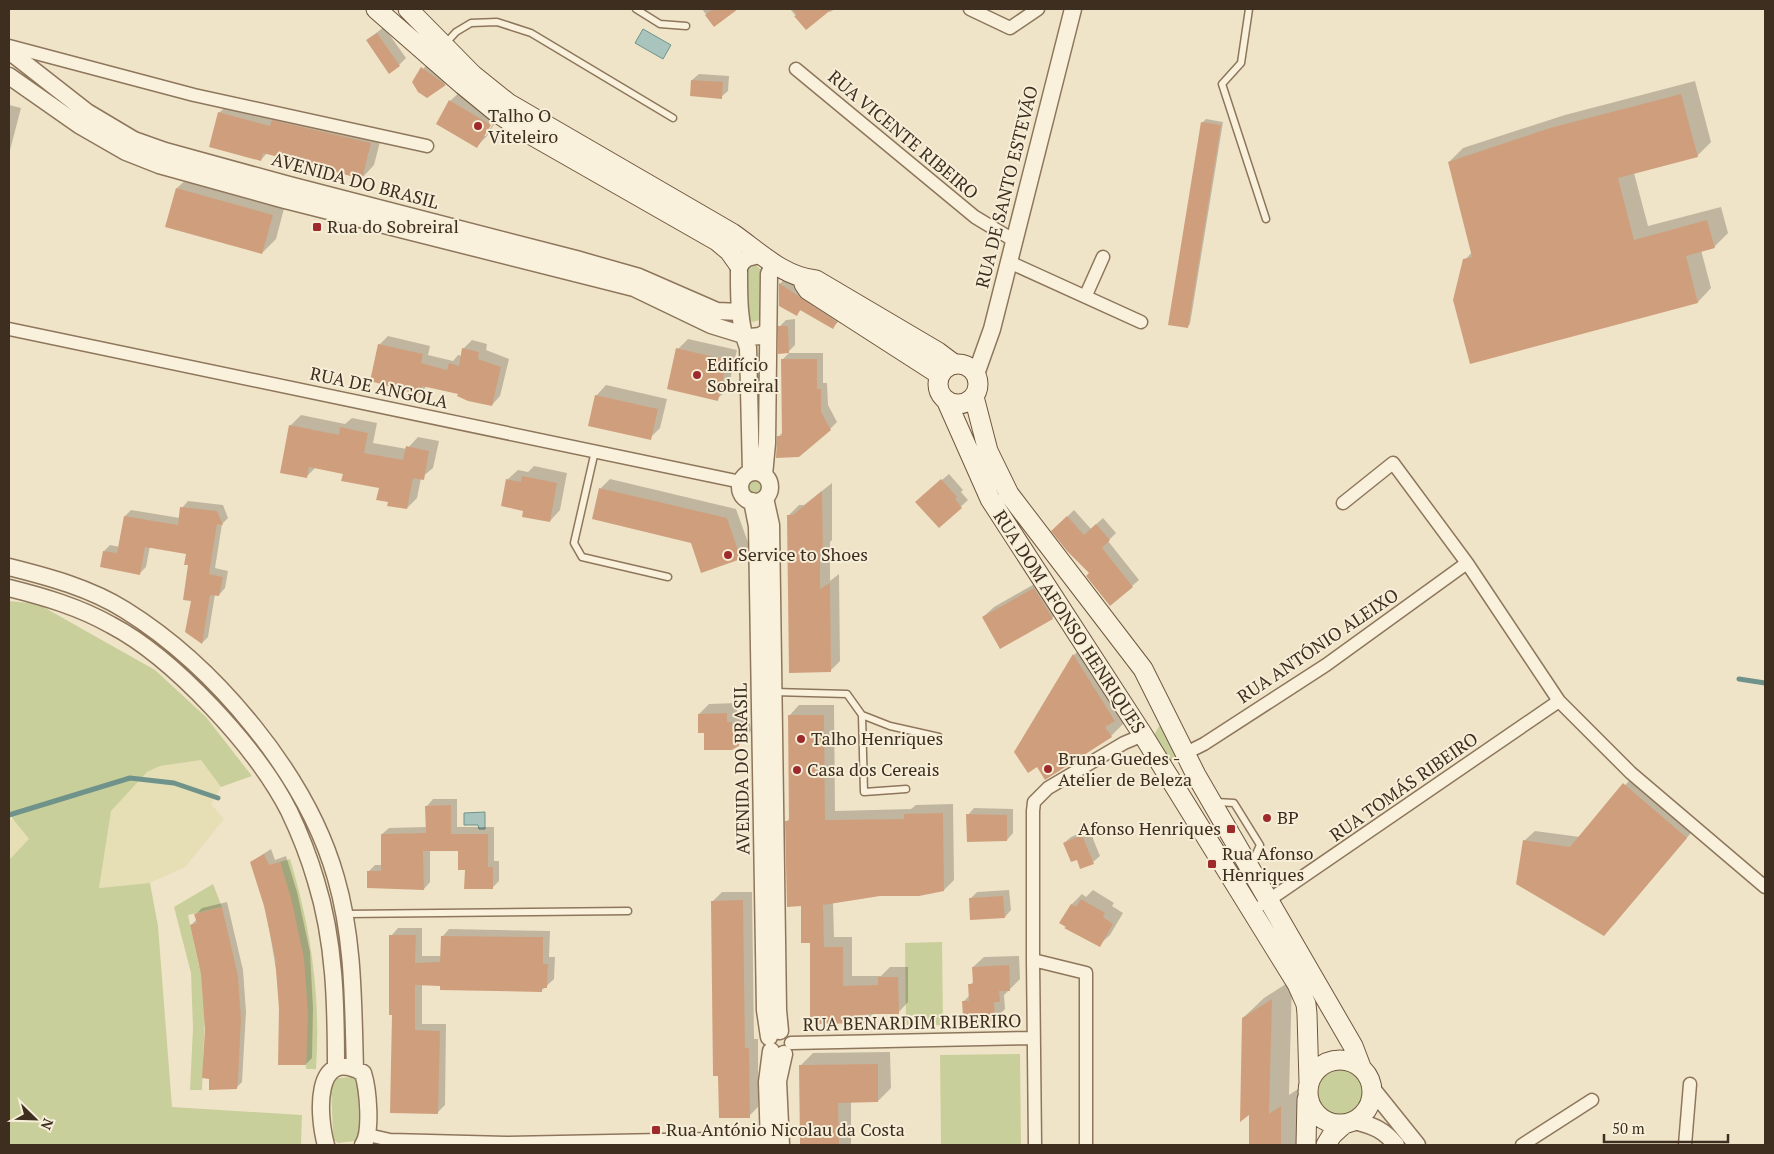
<svg xmlns="http://www.w3.org/2000/svg" width="1774" height="1154" font-family="'PT Serif',serif">
	<style>
		.farmland { fill: #e6deb5 }
		.green { fill: #c9cf9b }
		.water { fill: #a9c4bc; stroke: #6f938a }
		.shadow { fill: #0003; fill-rule: evenodd }
		.lines { fill: none; stroke-linecap: round; stroke-linejoin: round }
		.stream { stroke: #6f938a; stroke-width: 5 }
		.building { fill: #cf9f7d }
		.service-casing { stroke: #8d765c; stroke-width: 9 }
		.minor-casing { stroke: #8d765c; stroke-width: 15 }
		.tertiary-casing { stroke: #8d765c; stroke-width: 19 }
		.secondary-casing { stroke: #6f573f; stroke-width: 21 }
		.service { stroke: #faf1dc; stroke-width: 6 }
		.minor { stroke: #faf1dc; stroke-width: 12 }
		.tertiary { stroke: #faf1dc; stroke-width: 16 }
		.secondary { stroke: #faf1dc; stroke-width: 19 }
		.poi-dot { fill: #9e2a2b; stroke: #f7eed8; stroke-width: 2 }
		.labels { text-anchor: middle; stroke-width: 4; stroke-linejoin: round; paint-order: stroke }
		.poi-label { font-size: 18px; fill: #3d2e20; stroke: #f7eed8; text-anchor: start }
		.street-label { font-size: 18px; fill: #3d2e20; stroke: #f7eed8 }
	</style>
	<rect width="100%" height="100%" fill="#f0e4c8"/>
	<path class="farmland" d="M201,760L221,787L211,804L224,819L185,867L150,883L98,888L111,810L147,772L160,766Z
		M13,819L30,839L9,860V820Z"/>
	<path class="green" d="M755,265L762,270V314L760,320L752,322L748,318V270Z
		M746 486a9 9 0 1 1 18 0a9 9 0 1 1-18 0Z
		M9,601L38,604L155,670L206,717L252,776L221,787L201,760L160,766L147,772L111,811L99,888L150,883L158,926L172,1107L302,1115L301,1145H9V860L29,839L9,814Z
		M1159,726H1163L1179,758L1177,761H1170L1153,737Z
		M290,859C311,928 321,996 316,1069H306C308,991 303,937 280,862Z
		M213,884L222,907L188,915L199,966L207,964L202,1090H190L193,1028L191,973L174,907Z
		M942,942L943,1025H906L905,943Z
		M1020,1054L1021,1145H941L940,1055Z
		M1317 1093a24 24 0 1 1 48 0a24 24 0 1 1-48 0Z
		M352,1077L356,1079L358,1086L359,1136L355,1141L338,1143L334,1140L333,1134L331,1088L337,1078Z"/>
	<path class="water" d="M643,29L671,45L663,59L635,43Z
		M485,812V829H479L478,825H464V813Z"/>
	<path class="shadow" d="M702,9H735L714,25Z
		M790,9H835L830,12L828,10L806,28Z
		M384,27L406,58L399,65L367,40Z
		M429,61L452,78L427,97L414,82Z
		M699,74L729,76L728,91L721,97L692,80Z
		M1695,81L1711,142L1697,156L1634,173L1648,226L1721,207L1728,233L1714,247L1701,250L1711,288L1698,302L1465,260L1472,252L1449,162L1463,148L1565,115Z
		M461,91L500,114L487,136L477,146L450,101ZM493,119L495,120L486,136H483Z
		M232,100L281,113L285,108L383,130L374,165L362,178L267,153L261,160L219,113Z
		M9,105L21,108L9,154Z
		M1206,119L1223,122L1190,324L1187,327L1170,324L1203,122Z
		M191,175L286,201L276,239L262,253L177,188Z
		M786,277L840,320L833,327L802,309L796,314L780,305V284Z
		M795,319V345L788,352L780,326L786,320Z
		M388,336L430,346L428,355L453,361L458,355L462,356L463,349L472,340L487,344L486,350L509,359L500,396L492,405L459,393L427,386L420,393L379,345Z
		M688,339L737,350L728,389L717,399L678,349Z
		M789,353H823V383H827L828,405L837,422L830,429L778,437L783,432L782,360Z
		M606,385L667,399L660,428L650,438L596,396Z
		M301,415L345,424L352,418L377,423L373,443L407,449L418,437L439,441L433,468L421,478L417,498L407,508L389,501L380,487L344,473L316,467L306,477L290,426Z
		M534,466L567,473L560,510L550,521L525,510L507,480L518,470L528,472Z
		M949,474L963,490L961,492L968,500L939,527L924,495Z
		M610,479L736,509L750,548L740,558L692,542L593,518L601,488Z
		M832,483V540L830,542V581L839,574L840,661L830,671L789,515L799,505H804Z
		M188,501L223,505L228,518L222,524L215,568L228,571L225,588L219,595L215,594L208,637L202,643L192,600L187,553L150,546L146,567L140,573L104,551L110,545L120,547L125,516L131,510L180,518L182,508Z
		M1074,510L1091,529L1103,518L1116,533L1108,541L1139,580L1111,604L1060,524Z
		M1045,578L1062,608L1052,618L983,617L994,607Z
		M1089,640L1126,721L1111,736L1037,766L1016,752L1074,655Z
		M737,703V713L742,712V716L750,724L751,731L736,747L705,732L699,714L709,704Z
		M799,705H834L835,811L911,809L916,805L953,804L954,880L944,890L880,895L833,902L834,937H852V976H881L890,967H908V1002L898,1013H874L865,1022L811,941L802,905L787,821L790,818L789,716Z
		M1635,774L1696,827L1614,924L1524,841L1535,831L1580,837Z
		M433,799H457V827H494V861H499V881L492,888L466,869L459,849L430,850V882L424,889L368,872L375,865H383L382,834L389,828L427,827V806Z
		M974,808L1013,809V833L1007,840L968,815Z
		M1089,829L1100,856L1093,862L1078,858L1064,843L1071,837Z
		M271,849L275,860L286,856L297,892L310,952L313,1008L312,1058L306,1064L280,1009L278,981L265,905L251,862Z
		M1009,890L1011,910L1005,917L971,898L977,892Z
		M1093,890L1114,903L1112,906L1123,913L1110,935L1099,945L1061,922L1072,904L1082,894L1086,897Z
		M722,892H752L754,1039H758V1107L749,1116L719,1075L713,901Z
		M227,902L243,970L246,1012L242,1082L236,1088L206,1029L203,974L191,925L197,919L196,914L202,908Z
		M398,928H422V956H442V937L449,929L550,931L549,957H555L554,979L542,990L422,984V1024H446L445,1105L437,1113L394,1014L391,936Z
		M1019,956L1020,979L1004,995L1005,1009L995,1019L975,1014L963,1002L970,995V985L974,981L973,967L984,957Z
		M1292,980L1289,1095L1301,1087L1300,1145H1250L1251,1113L1243,1018L1264,998Z
		M890,1052L891,1088L878,1101H851V1145H801L800,1066L813,1053Z
		M753,1139L758,1145H707Z"/>
	<g class="lines">
		<path class="stream" d="M1739,679L1765,683
			M9,815L130,778L174,783L218,798"/>
	</g>
	<path class="building" d="M713,9H738L714,27L705,15Z
		M792,9H832L806,30L794,16L797,15Z
		M377,33L400,66L389,74L366,40Z
		M421,67L446,85L427,98L418,92L412,82Z
		M691,80L723,82L722,99L690,96Z
		M1681,94L1698,157L1618,178L1634,240L1707,220L1715,248L1686,256L1698,303L1470,364L1453,300L1463,259L1472,257L1448,162L1550,128Z
		M449,100L491,125L477,148L436,124Z
		M218,112L270,126L272,120L371,143L362,179L263,153L261,161L209,147Z
		M1201,122L1221,125L1188,328L1168,325Z
		M176,188L273,215L262,254L165,227Z
		M779,283L837,322L833,329L800,310L797,316L779,306Z
		M778,326H788L789,353L778,354Z
		M378,344L423,354L421,363L447,370L449,363L459,366L462,348L479,352L478,359L501,367L492,406L468,401L457,396L458,394L422,386L420,395L370,381Z
		M676,348L727,360L718,401L667,389Z
		M781,359H817V389H821V412L831,430L799,457L776,458L777,436H782Z
		M595,395L658,409L651,440L588,426Z
		M289,425L339,435L340,427L368,433L364,453L403,460L406,446L429,451L424,480L413,478L407,509L387,506L388,502L376,500L379,488L341,481L343,474L309,467L307,478L280,473Z
		M522,476L557,483L550,522L522,517L523,511L501,506L506,479L521,482Z
		M941,479L957,497L955,499L962,508L939,528L915,502Z
		M599,488L727,518L741,559L701,573L691,543L592,519Z
		M822,491L823,551L820,553V589L830,583L831,672L789,673L787,515H793Z
		M180,507L217,511L223,525L217,524L209,574L223,577L219,596L210,595L202,644L185,632L191,601L183,600L188,565H184L186,554L145,547L140,575L100,567L103,551L117,553L124,516L178,525Z
		M1067,516L1084,535L1096,524L1110,540L1102,548L1133,587L1110,606L1086,576L1089,573L1067,551L1051,531Z
		M1034,588L1053,619L1000,649L982,617Z
		M1073,654L1115,721L1105,727L1112,737L1045,780L1037,767L1028,773L1014,752Z
		M727,713V722H732V726L741,735L739,746L732,750H704V733H698V714Z
		M788,715H824L825,820L904,819V814L943,813L944,891L919,896H880L823,905L824,947H843V986L878,985V977H898L899,1014H865V1023L817,1024V1017H810V943H801V906L787,907L785,821H789Z
		M1623,783L1687,838L1604,936L1516,884L1523,840L1570,847Z
		M451,805V834H488V867H493V889H464L465,870H458V851H423L424,890L367,888V871H381V834L426,833L425,806Z
		M966,814L1007,815V841L967,842Z
		M1082,835L1094,864L1080,869L1077,860L1071,862L1063,843Z
		M264,854L269,865L280,862L291,898L304,958L308,1015L306,1065H278L279,1009L275,957L264,906L250,862Z
		M1003,896L1005,918L970,920L969,898Z
		M1081,899L1105,913L1103,917L1113,924L1100,947L1064,928L1066,927L1059,923L1071,904L1076,907Z
		M743,900L745,1048H749L750,1118H719L718,1076H713L711,901Z
		M222,907L238,976L241,1019L238,1080L237,1089L209,1090V1079L202,1078L205,1029L201,974L190,925L197,923L194,914Z
		M389,935H416L415,963L440,962L441,936L543,937V964H548L547,988H542V992L440,990V986L415,985V1030L440,1031L438,1114L390,1113L392,1015H389Z
		M1009,965L1010,991H999L1000,1002H994L995,1021L974,1022V1015L963,1016L962,1001H969L968,984H973L972,967Z
		M1272,999L1269,1114L1281,1106V1145H1249V1115L1240,1122L1242,1018Z
		M878,1064V1102L838,1103L839,1145H800L799,1065Z"/>
	<g class="lines">
		<g class="service-casing">
			<path id="service" d="M636,9L660,24L686,26
				M1249,9L1241,63L1222,84L1266,219
				M445,44L456,32L471,23L497,22L531,33L673,118
				M595,451L574,543L582,557L668,577
				M774,692L847,694L862,715L890,726L939,737
				M862,715L864,792L906,789
				M1216,802L1234,803L1260,845L1251,865
				M345,914L628,911"/>
		</g>
		<g class="minor-casing">
			<path id="minor" d="M970,9L1010,28L1038,9
				M9,46L194,95L427,146
				M796,69L975,217L1015,241
				M1009,262L1141,322
				M1086,295L1103,257
				M9,329L741,482
				M1343,503L1393,463L1467,563L1559,701L1631,773L1765,887
				M1186,753L1204,744L1326,665L1467,563
				M1263,904L1559,701
				M1033,960L1035,1145
				M791,1043L1034,1038
				M368,1135L390,1140L506,1143L769,1138
				M1086,1145V973L1033,960V811L1034,802L1048,788L1124,743L1143,735
				M1522,1145L1592,1100
				M1685,1145L1690,1084"/>
		</g>
		<g class="tertiary-casing">
			<path id="tertiary" d="M9,51L87,112L134,140L165,151L289,185L576,259L639,277L717,311L740,312
				M9,76L79,125L126,152L159,165L285,200L634,288L711,325L750,337L760,336L768,331
				M976,374L992,329L1073,9
				M751,472L748,348C738,321 739,294 739,265L747,258L759,255
				M740 487a15 15 0 1 1 30 0a15 15 0 1 1-30 0Z
				M764,475L767,443L769,274L774,263
				M765,498L771,525L778,1010L780,1031
				M752,501L757,526L765,1010L769,1037
				M9,567C49,577 90,588 125,610C215,666 307,775 336,878C354,940 353,1005 355,1069
				M9,588C45,597 79,607 111,625C174,658 257,748 289,811C300,834 309,857 316,881C335,942 336,1005 336,1068
				M1372,1089L1417,1145
				M1355,1121C1374,1126 1384,1130 1396,1145
				M326,1145C318,1117 313,1045 363,1073C368,1089 372,1132 363,1145
				M769,1145L767,1082L771,1051
				M781,1145L778,1081L784,1054"/>
		</g>
		<g class="secondary-casing">
			<path id="secondary" d="M376,9L463,85L496,112L526,132L717,241L729,251L739,265
				M408,9L473,75L508,103L732,233C758,251 783,277 816,280L938,352L954,364
				M804,284L808,290L940,375
				M938 384a20 20 0 1 1 40 0a20 20 0 1 1-40 0Z
				M974,397L988,451L1009,494L1143,669L1196,775L1353,1046L1361,1067
				M947,402L990,499L1143,735L1297,984L1306,1004L1307,1014L1309,1082
				M1308 1092a32 32 0 1 1 64 0a32 32 0 1 1-64 0Z
				M1306,1145L1307,1099
				M1326,1145L1332,1135L1343,1125"/>
		</g>
		<use href="#service" class="service"/>
		<use href="#minor" class="minor"/>
		<use href="#tertiary" class="tertiary"/>
		<use href="#secondary" class="secondary"/>
	</g>
	<g class="poi-dot">
		<circle cx="478" cy="126" r="5"/>
		<rect x="312" y="222" width="10" height="10" rx="2.5"/>
		<circle cx="697" cy="375" r="5"/>
		<circle cx="728" cy="555" r="5"/>
		<circle cx="801" cy="739" r="5"/>
		<circle cx="1048" cy="769" r="5"/>
		<circle cx="797" cy="770" r="5"/>
		<circle cx="1267" cy="818" r="5"/>
		<rect x="1226" y="824" width="10" height="10" rx="2.5"/>
		<rect x="1207" y="859" width="10" height="10" rx="2.5"/>
		<rect x="651" y="1125" width="10" height="10" rx="2.5"/>
	</g>
	<g class="labels">
		<g class="poi-label">
			<text x="488" y="122">Talho O<tspan x="488" dy="21">Viteleiro</tspan></text>
			<text x="327" y="233">Rua do Sobreiral</text>
			<text x="707" y="371">Edifício<tspan x="707" dy="21">Sobreiral</tspan></text>
			<text x="738" y="561">Service to Shoes</text>
			<text x="811" y="745">Talho Henriques</text>
			<text x="1058" y="765">Bruna Guedes -<tspan x="1058" dy="21">Atelier de Beleza</tspan></text>
			<text x="807" y="776">Casa dos Cereais</text>
			<text x="1277" y="824">BP</text>
			<text x="1221" y="835" text-anchor="end">Afonso Henriques</text>
			<text x="1222" y="860">Rua Afonso<tspan x="1222" dy="21">Henriques</tspan></text>
			<text x="666" y="1136">Rua António Nicolau da Costa</text>
		</g>
		<g class="street-label">
			<text transform="translate(903 135) rotate(40)" y="6">RUA VICENTE RIBEIRO</text>
			<text transform="translate(355 181) rotate(15)" y="6">AVENIDA DO BRASIL</text>
			<text transform="translate(1007 187) rotate(-76)" y="6">RUA DE SANTO ESTEVÃO</text>
			<text transform="translate(379 388) rotate(12)" y="6">RUA DE ANGOLA</text>
			<text transform="translate(1069 622) rotate(57)" y="6">RUA DOM AFONSO HENRIQUES</text>
			<text transform="translate(1318 646) rotate(-34)" y="6">RUA ANTÓNIO ALEIXO</text>
			<text transform="translate(742 769) rotate(-91)" y="6">AVENIDA DO BRASIL</text>
			<text transform="translate(1404 787) rotate(-35)" y="6">RUA TOMÁS RIBEIRO</text>
			<text transform="translate(912 1023) rotate(-1)" y="6">RUA BENARDIM RIBERIRO</text>
		</g>
	</g>
	<rect width="1774" height="1154" fill="none" stroke="#3d2e20" stroke-width="20"/>
	<g transform="translate(35 1119) rotate(113)" stroke="#f7eed8" stroke-width="4" paint-order="stroke">
	<path d="M0-4L9 19L0 12L-9 19Z" fill="#3d2e20"/>
	<text y="-8" font-size="14" font-weight="bold" text-anchor="middle" fill="#3d2e20">N</text>
	</g>
	<path d="M1604 1134v8h124v-8" fill="none" stroke="#3d2e20" stroke-width="2.5"/>
	<text x="1612" y="1134" font-size="15" fill="#3d2e20" stroke="#f7eed8" stroke-width="4" paint-order="stroke">50 m</text>
</svg>
